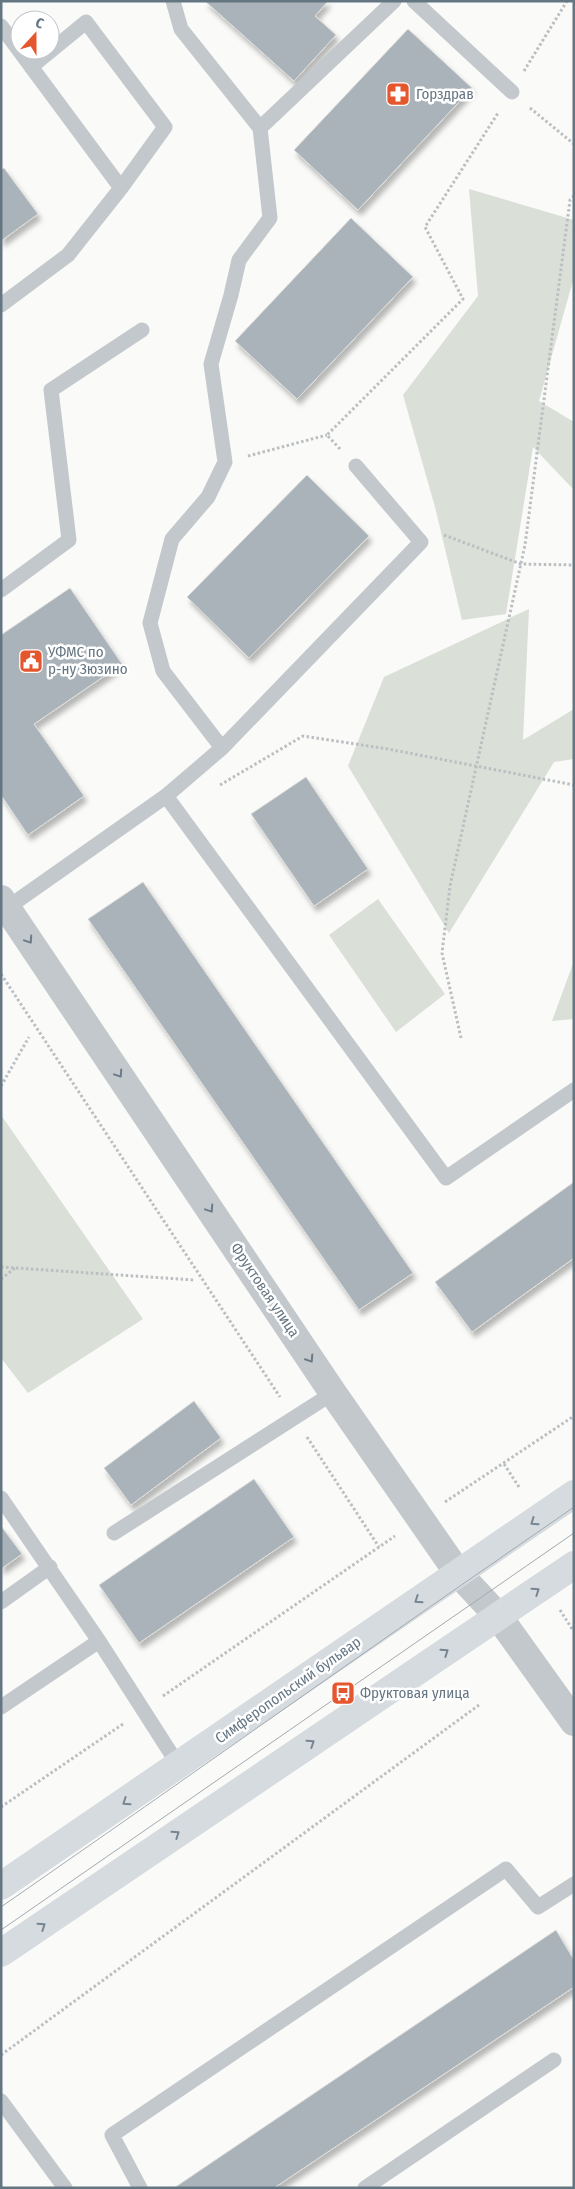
<svg xmlns="http://www.w3.org/2000/svg" width="575" height="2189" font-family="'Fira Sans Condensed',sans-serif">
	<style>
		.green { fill: #dadfd7 }
		.building { fill: #aab3b9; stroke: #dcdcda; filter: url(#shadow) }
		.lines { fill: none; stroke-linecap: round; stroke-linejoin: round }
		.path { stroke: #bbbfc2; stroke-width: 3; stroke-dasharray: 2.5 2.5; stroke-linecap: butt }
		.lane { stroke: #c3c8cc; stroke-width: 15 }
		.street { stroke: #c3c8cc; stroke-width: 28 }
		.secondary { stroke: #d6dbdf; stroke-width: 28 }
		.tram { stroke: #a2aab0; stroke-width: 1 }
		.oneway { stroke: #6a7a87 }
		.oneway2 { stroke: #768591 }
		.labels { text-anchor: middle; stroke-width: 5; stroke-linejoin: round; paint-order: stroke }
		.poi-label { font-size: 15px; fill: #657683; stroke: #fff; text-anchor: start }
		.street-label { font-size: 15px; fill: #657683; stroke: #fff }
	</style>
	<defs>
		<filter id="shadow"><feDropShadow dx="3" dy="5.5" stdDeviation="2.5" flood-color="#0004"/></filter>
	</defs>
	<rect width="100%" height="100%" fill="#fafaf8"/>
	<path class="green" d="M469,189L574,220V277L539,401L574,422V490L533,447L506,614L462,620L435,507L403,395L478,296Z
		M529,609L523,740L574,709V759L554,762L449,933L348,766L384,677Z
		M378,899L445,994L396,1032L329,935Z
		M574,961V1019L552,1021Z
		M1,1115L143,1319L28,1393L1,1358Z"/>
	<path class="building" d="M205,1H328L315,16L336,35L294,81Z
		M408,29L472,88L358,210L294,150Z
		M4,168L38,214L1,241V170Z
		M351,218L413,277L297,399L235,341Z
		M307,475L369,536L249,658L187,597Z
		M70,588L122,664L34,724L84,796L28,835L1,795V635Z
		M306,777L368,869L314,906L251,814Z
		M143,882L413,1273L359,1310L88,919Z
		M574,1182V1258L472,1332L435,1282Z
		M194,1401L221,1438L131,1505L104,1468Z
		M254,1479L294,1537L139,1643L99,1585Z
		M1,1526L22,1554L1,1569Z
		M556,1930L574,1960V1987L274,2188H174Z"/>
	<g class="lines">
		<path class="path" d="M524,71L567,1
			M530,108L574,144
			M340,449L327,435L463,299L425,227L498,113
			M248,456L327,435
			M444,535L521,564L574,565
			M220,785L303,736L388,749L574,785
			M1,974L280,1397
			M461,1038L442,953L450,886L525,545L570,200L574,196
			M1,1086L29,1037
			M1,1267L194,1280
			M1,1279L15,1268
			M307,1437L379,1547
			M504,1464L519,1487
			M445,1502L574,1416
			M560,1610L574,1632
			M163,1696L395,1536
			M1,1807L123,1724
			M1,2055L479,1705"/>
		<path class="lane" d="M173,1L181,29L260,128L270,218L239,260L231,295L211,364L225,462L208,497L172,539L150,623L163,671L222,748
			M414,1L512,92
			M1,26L121,188L68,255L1,305
			M31,67L86,22L165,127L121,188
			M260,128L394,1
			M1,590L69,540L51,390L142,330
			M166,796L446,1178L574,1090
			M7,908L166,796L222,748L421,542L356,466
			M1,1498L99,1641L179,1766
			M114,1533L333,1393
			M1,1602L50,1567
			M1,1707L99,1641
			M1,2101L65,2188
			M140,2188L112,2135L506,1869L538,1907L574,1884
			M365,2188L554,2060"/>
		<path class="street" d="M1,899L333,1393L458,1573L498,1616L574,1722"/>
		<path class="secondary" d="M1,1886L574,1494
			M1,1953L574,1565"/>
		<path class="tram" d="M1,1907C193,1774 382,1639 574,1507
			M1,1930L574,1533"/>
	</g>
	<defs><path id="oneway-chevron" d="M-2-3.5L2.5 0L-2 3.5" fill="none" stroke-width="1.6" stroke-linecap="round" stroke-linejoin="round" transform="scale(1.25)"/></defs>
	<g class="oneway">
		<use href="#oneway-chevron" transform="translate(29 940) rotate(56)"/>
		<use href="#oneway-chevron" transform="translate(119 1074) rotate(56)"/>
		<use href="#oneway-chevron" transform="translate(210 1209) rotate(56)"/>
		<use href="#oneway-chevron" transform="translate(310 1359) rotate(57)"/>
	</g>
	<g class="oneway2">
		<use href="#oneway-chevron" transform="translate(534 1522) rotate(145)"/>
		<use href="#oneway-chevron" transform="translate(536 1591) rotate(-34)"/>
		<use href="#oneway-chevron" transform="translate(418 1600) rotate(146)"/>
		<use href="#oneway-chevron" transform="translate(445 1652) rotate(-34)"/>
		<use href="#oneway-chevron" transform="translate(311 1743) rotate(-34)"/>
		<use href="#oneway-chevron" transform="translate(126 1802) rotate(146)"/>
		<use href="#oneway-chevron" transform="translate(176 1834) rotate(-34)"/>
		<use href="#oneway-chevron" transform="translate(42 1926) rotate(-34)"/>
	</g>
	<defs>
		<g id="pharmacy-square" transform="scale(1.25)"><rect x="-9" y="-9" width="18" height="18" rx="4" fill="#e4572e" stroke="#fff"/><path d="M-2-6h4v4h4v4h-4v4h-4v-4h-4v-4h4Z" fill="#fff"/></g>
		<g id="civic-square" transform="scale(1.25)"><rect x="-9" y="-9" width="18" height="18" rx="4" fill="#e4572e" stroke="#fff"/><path d="M-.6-6.5H3V-4.5H.6V-3L4-1V1h2V6H-6V1h2V-1L-.6-3ZM-1.2 2.5V6h2.4V2.5Z" fill="#fff"/></g>
		<g id="bus-square" transform="scale(1.25)"><rect x="-9" y="-9" width="18" height="18" rx="4" fill="#e4572e" stroke="#fff"/><path d="M-5-6H5V4H4V6H2V4H-2V6H-4V4H-5ZM-3.5-4V0h7V-4ZM-3.5 1.2v1.5H-2V1.2ZM2 1.2v1.5H3.5V1.2Z" fill="#fff"/></g>
	</defs>
	<g fill-rule="evenodd">
		<use href="#pharmacy-square" x="398" y="94"/>
		<use href="#civic-square" x="31" y="661"/>
		<use href="#bus-square" x="343" y="1693"/>
	</g>
	<g class="labels">
		<g class="poi-label">
			<text x="416" y="99">Горздрав</text>
			<text x="48" y="657">УФМС по<tspan x="48" dy="17">р-ну Зюзино</tspan></text>
			<text x="360" y="1698">Фруктовая улица</text>
		</g>
		<g class="street-label">
			<text transform="translate(265 1290) rotate(56)" y="5">Фруктовая улица</text>
			<text transform="translate(288 1690) rotate(-35)" y="5">Симферопольский бульвар</text>
		</g>
	</g>
	<rect width="575" height="2189" fill="none" stroke="#657683" stroke-width="5"/>
	<g transform="translate(35 35) rotate(21)"><circle r="24" fill="#ffffff" stroke="#c1c8cd"/>
	<path d="M0-4L9 19L0 12L-9 19Z" fill="#e4572e"/>
	<text y="-8" font-size="14" font-weight="bold" text-anchor="middle" fill="#657683">С</text>
	</g>
</svg>
